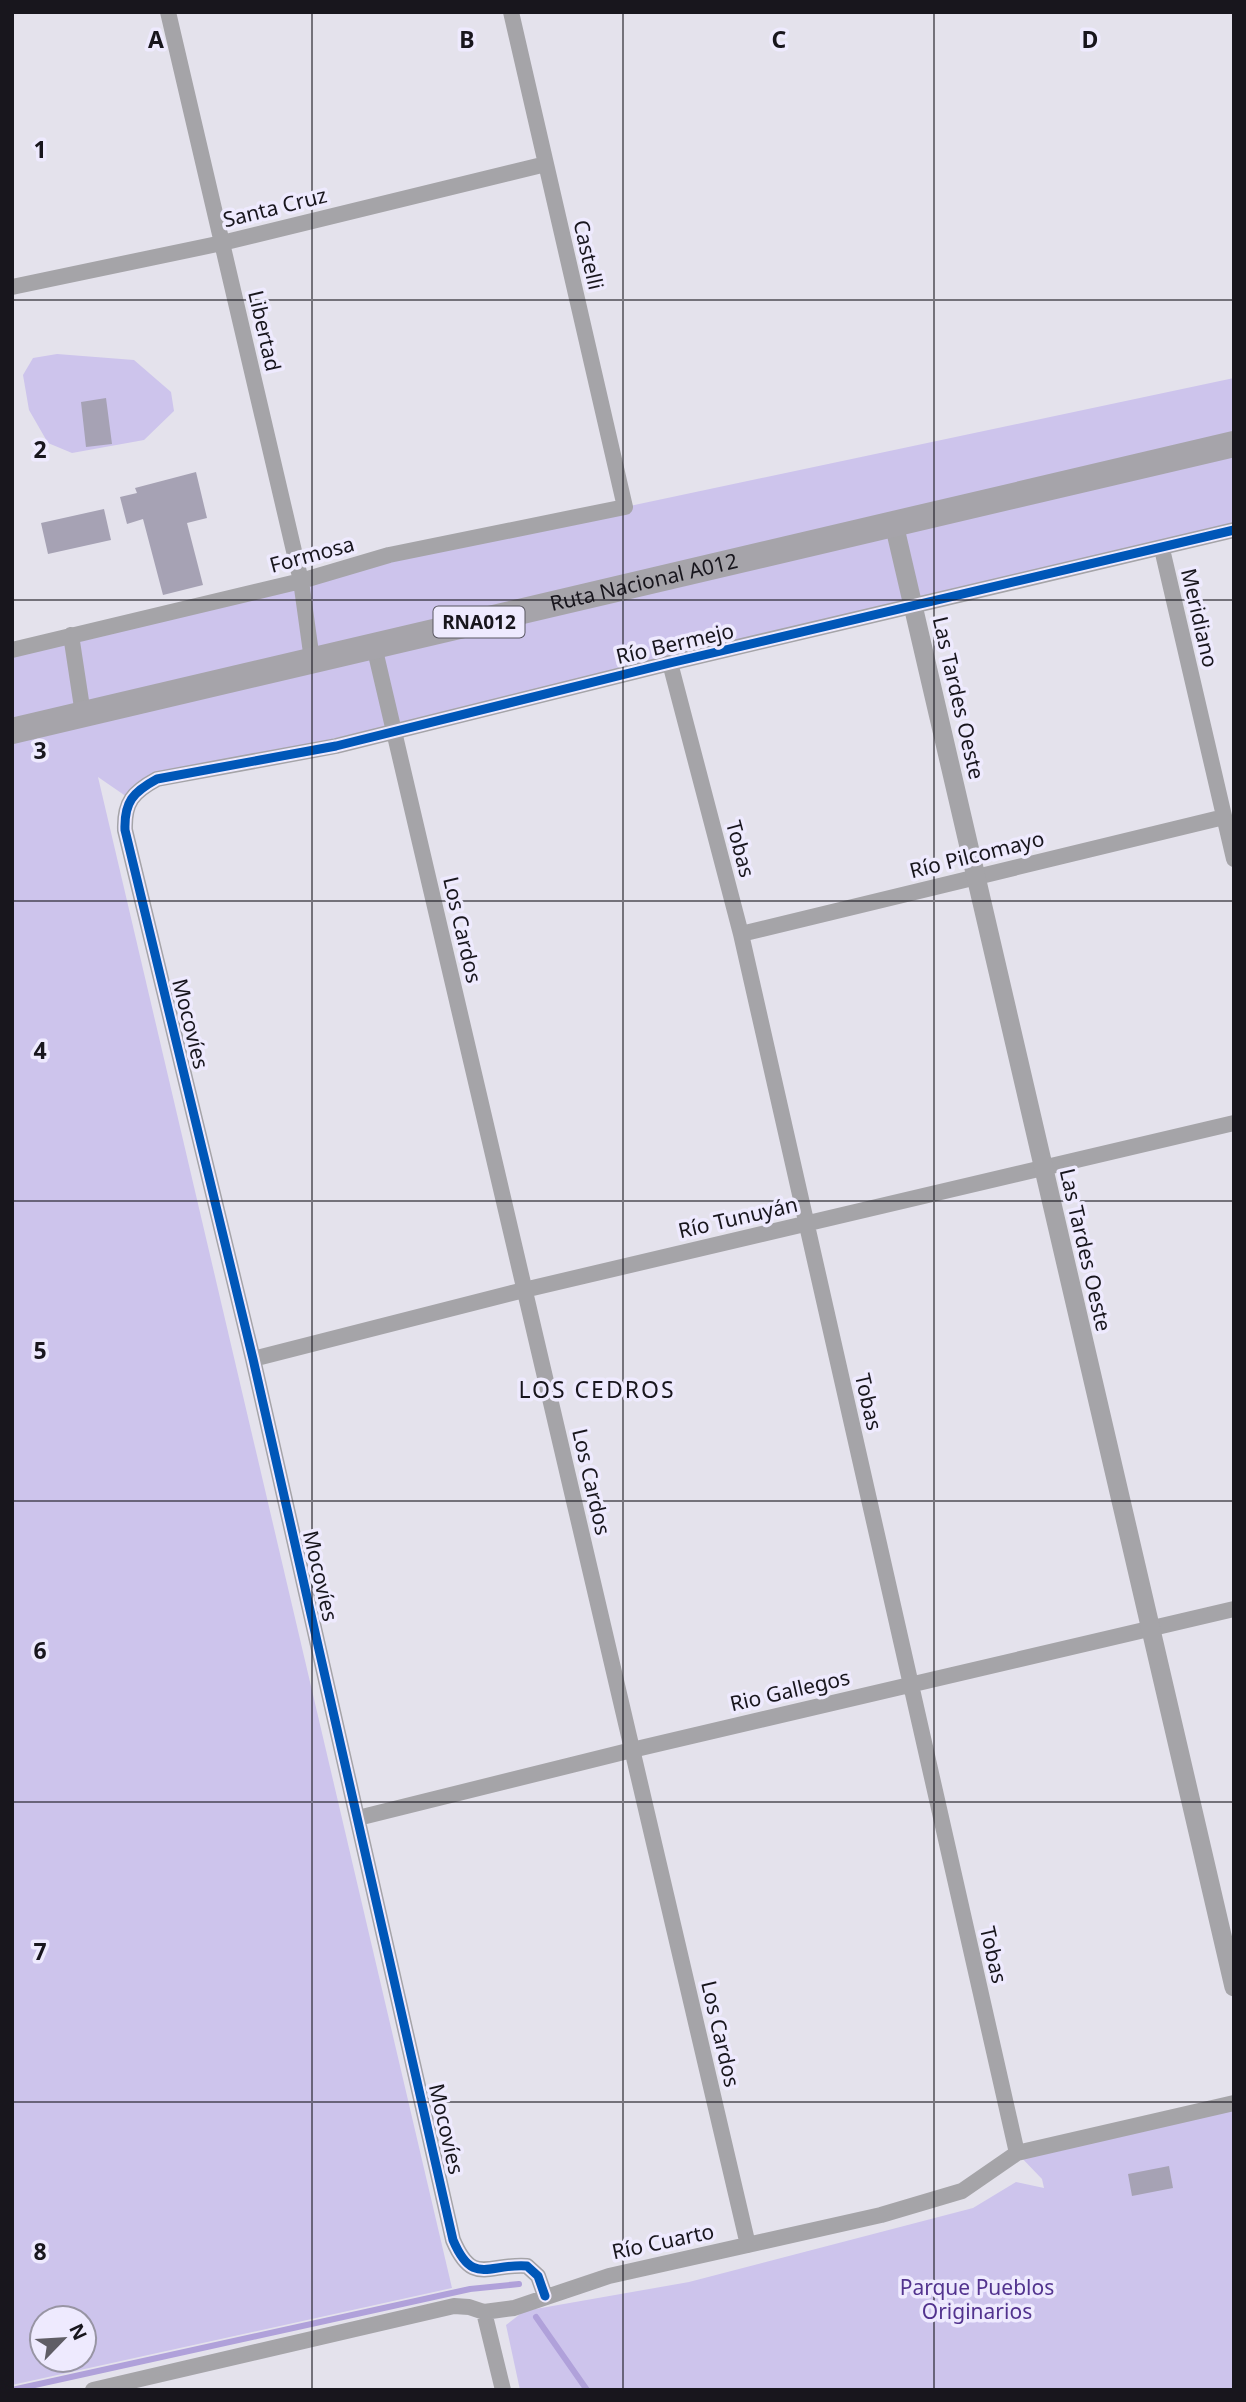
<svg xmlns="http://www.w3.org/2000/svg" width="1246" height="2402" font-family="'Noto Sans',sans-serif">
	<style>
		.green { fill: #cdc4ec; fill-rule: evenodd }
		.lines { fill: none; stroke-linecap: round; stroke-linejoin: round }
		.stream { stroke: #b0a1da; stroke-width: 6 }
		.building { fill: #a6a2b4 }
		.minor { stroke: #a5a4a8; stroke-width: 16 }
		.tertiary { stroke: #a5a4a8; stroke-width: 19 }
		.trunk { stroke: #a6a4aa; stroke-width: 26 }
		.cycleway-casing { stroke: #eeeafe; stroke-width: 13 }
		.cycleway { stroke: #0057b8; stroke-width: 9 }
		.grid { fill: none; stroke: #18161d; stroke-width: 2; stroke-opacity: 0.55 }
		.labels { text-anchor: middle; stroke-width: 7; stroke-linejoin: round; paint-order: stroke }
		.shield { fill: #eeeafe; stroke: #585660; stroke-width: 2 }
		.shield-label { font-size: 19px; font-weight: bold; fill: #18161d }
		.street-label { font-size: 21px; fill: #18161d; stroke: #eeeafe }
		.park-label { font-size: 21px; fill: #52338e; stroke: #eeeafe }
		.neighbourhood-label { font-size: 23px; letter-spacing: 2px; fill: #18161d; stroke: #eeeafe }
		.grid-label { font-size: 23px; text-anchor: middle; font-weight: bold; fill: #18161d; stroke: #eeeafe; stroke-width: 7; stroke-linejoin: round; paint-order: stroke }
	</style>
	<rect width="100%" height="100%" fill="#e4e2ec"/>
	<path class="green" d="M57,354L134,360L171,392L174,411L144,440L72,453L48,443L29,410L23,375L33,358Z
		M1234,378V530L1162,549L157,779L130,799L98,777L452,2288L12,2385V650L625,507ZM42,2318H84V2360H42Z
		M1234,2103V2390H520L506,2325L524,2311L689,2282L973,2208L1016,2182L1044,2188L1042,2179L1017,2153Z"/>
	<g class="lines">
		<path class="stream" d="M536,2317L587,2390
			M12,2390L470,2289L519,2284"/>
	</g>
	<path class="building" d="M106,398L112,444L86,447L81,402Z
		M196,472L207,518L187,523L203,585L163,595L143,519L127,524L120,497L137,493L135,488Z
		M104,509L111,540L48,554L41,523Z
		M1169,2166L1173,2188L1132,2196L1128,2174Z"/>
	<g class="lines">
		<path class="minor" d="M168,12L301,581L312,660
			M12,287L222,243L546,164
			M1162,549L1234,859
			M71,635L83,714
			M374,646L748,2245
			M12,650L301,581L389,555L625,507L511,12
			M670,663L741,934L1017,2153
			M741,934L1224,817
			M253,1359L524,1290L1234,1123
			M358,1818L632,1750L1234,1609
			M545,2296L538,2276L527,2266C488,2263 473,2287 453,2240L253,1359L125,830C124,802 133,792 157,779L336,746L670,663L1234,530
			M484,2312L503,2390
			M93,2390L454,2306L469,2307L484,2312L514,2308L609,2276L881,2215L962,2191L1017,2153L1234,2103"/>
		<path class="tertiary" d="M894,524L1234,1987"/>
		<path class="trunk" id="s1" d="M12,731L1234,444"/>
		<g class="cycleway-casing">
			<path id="cycleway" d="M545,2296L538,2276L527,2266C488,2263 473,2287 453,2240L253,1359L125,830C124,802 133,792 157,779L336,746L670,663L1234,530"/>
		</g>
		<use href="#cycleway" class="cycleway"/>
	</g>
	<path class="grid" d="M312,12V2390M623,12V2390M934,12V2390M12,300H1234M12,600H1234M12,901H1234M12,1201H1234M12,1501H1234M12,1802H1234M12,2102H1234"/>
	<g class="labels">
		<rect class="shield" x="433.5" y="606.5" width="91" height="31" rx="5"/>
		<g class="shield-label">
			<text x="479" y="629">RNA012</text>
		</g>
		<g class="street-label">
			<text transform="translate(275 208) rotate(-14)" y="7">Santa Cruz</text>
			<text transform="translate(588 255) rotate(77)" y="7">Castelli</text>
			<text transform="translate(264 331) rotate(77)" y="7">Libertad</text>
			<text transform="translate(312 555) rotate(-15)" y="7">Formosa</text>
			<text dy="7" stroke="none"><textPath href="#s1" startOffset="649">Ruta Nacional A012</textPath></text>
			<text transform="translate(1199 618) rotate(77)" y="7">Meridiano</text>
			<text transform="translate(675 644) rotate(-13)" y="7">Río Bermejo</text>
			<text transform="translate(958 698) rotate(77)" y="7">Las Tardes Oeste</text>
			<text transform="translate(740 849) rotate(75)" y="7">Tobas</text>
			<text transform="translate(977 855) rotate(-14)" y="7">Río Pilcomayo</text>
			<text transform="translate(462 930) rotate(77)" y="7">Los Cardos</text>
			<text transform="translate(190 1024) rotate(76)" y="7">Mocovíes</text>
			<text transform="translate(738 1218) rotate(-13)" y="7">Río Tunuyán</text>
			<text transform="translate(1085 1250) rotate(77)" y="7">Las Tardes Oeste</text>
			<text transform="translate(868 1402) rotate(77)" y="7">Tobas</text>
			<text transform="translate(591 1482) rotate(77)" y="7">Los Cardos</text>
			<text transform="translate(320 1576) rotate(77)" y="7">Mocovíes</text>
			<text transform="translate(790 1691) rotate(-13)" y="7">Rio Gallegos</text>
			<text transform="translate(993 1955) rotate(77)" y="7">Tobas</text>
			<text transform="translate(720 2034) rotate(77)" y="7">Los Cardos</text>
			<text transform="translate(446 2129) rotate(77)" y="7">Mocovíes</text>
			<text transform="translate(663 2242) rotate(-12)" y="7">Río Cuarto</text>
		</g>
		<g class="park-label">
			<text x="977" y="2295">Parque Pueblos<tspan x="977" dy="24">Originarios</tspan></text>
		</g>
		<g class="neighbourhood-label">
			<text x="597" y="1398">LOS CEDROS</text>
		</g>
	</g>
	<g class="grid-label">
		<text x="156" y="48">A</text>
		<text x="467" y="48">B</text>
		<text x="779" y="48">C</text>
		<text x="1090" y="48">D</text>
		<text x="40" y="158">1</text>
		<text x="40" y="458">2</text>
		<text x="40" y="759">3</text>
		<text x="40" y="1059">4</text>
		<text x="40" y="1359">5</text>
		<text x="40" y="1659">6</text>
		<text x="40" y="1960">7</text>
		<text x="40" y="2260">8</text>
	</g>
	<rect width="1246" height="2402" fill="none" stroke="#18161d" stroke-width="28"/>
	<g transform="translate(63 2339) rotate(65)"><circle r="33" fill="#eeeafe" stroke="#9895a4" stroke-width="2"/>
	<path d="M0-5L12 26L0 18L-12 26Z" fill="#5f5d65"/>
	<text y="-10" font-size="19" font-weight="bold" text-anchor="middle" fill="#18161d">N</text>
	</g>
</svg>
